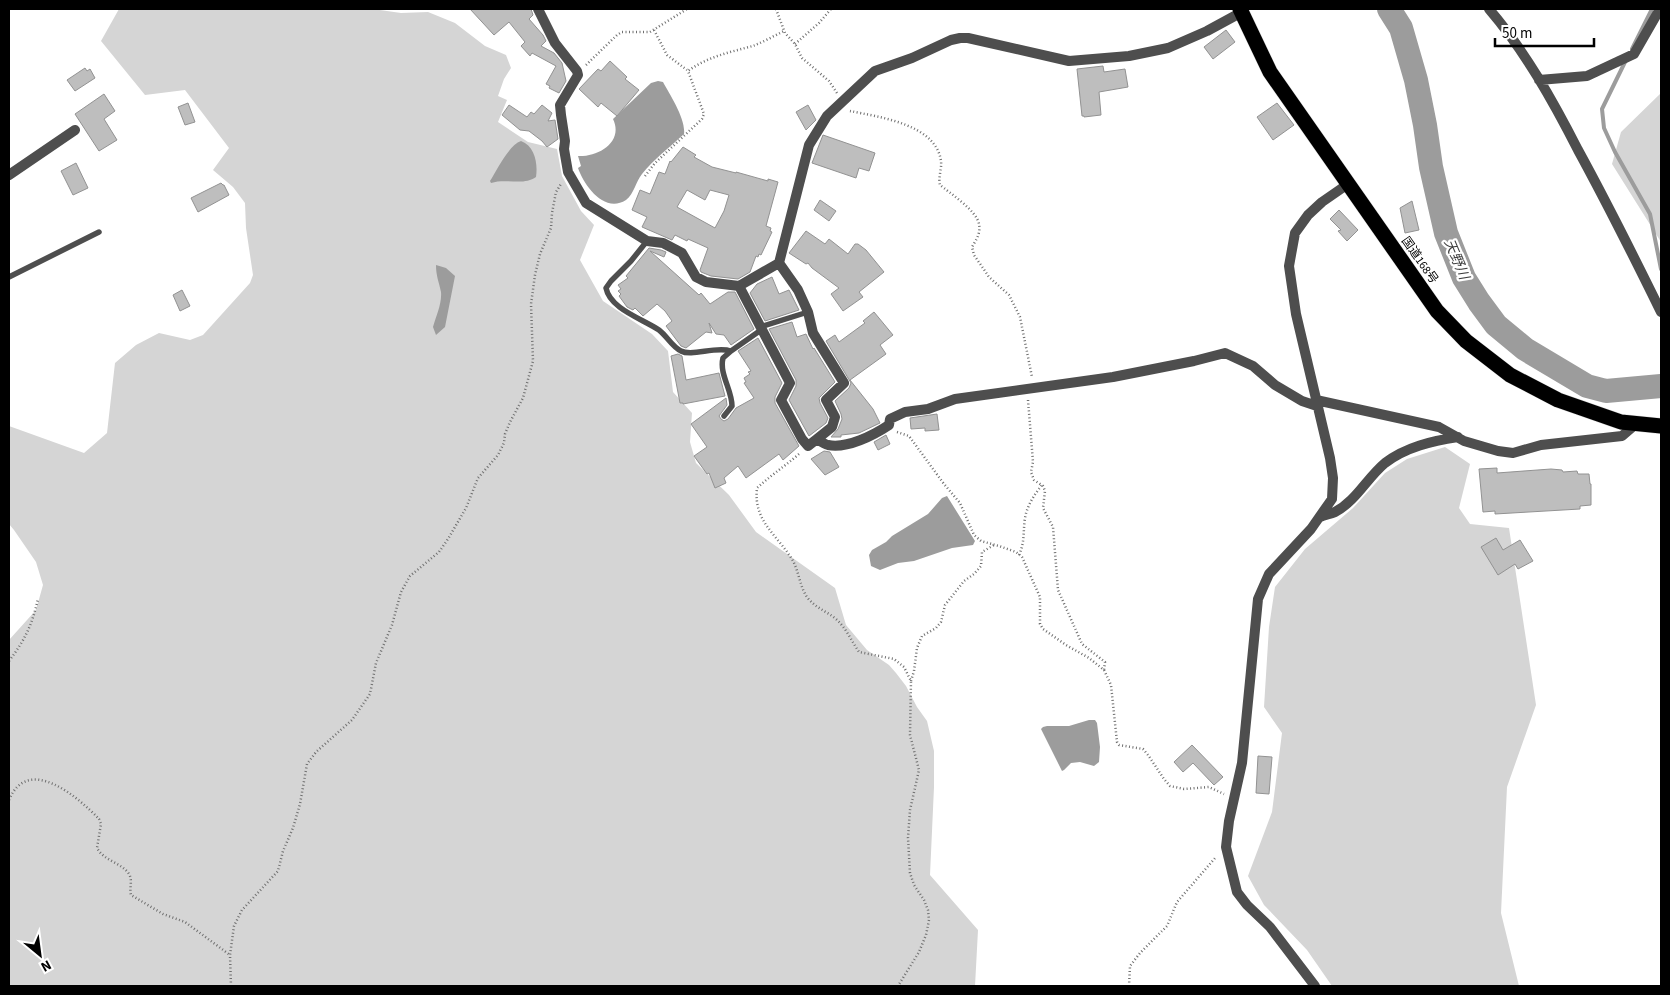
<svg xmlns="http://www.w3.org/2000/svg" width="1670" height="995" font-family="'Source Sans 3','Noto Sans JP',sans-serif">
	<style>
		.green { fill: #d5d5d5 }
		.water { fill: #9c9c9c }
		.lines { fill: none; stroke-linecap: round; stroke-linejoin: round }
		.stream { stroke: #9c9c9c; stroke-width: 4 }
		.river { stroke: #9c9c9c; stroke-width: 24 }
		.building { fill: #bebebe; stroke: #929292; fill-rule: evenodd }
		.highway-casing { stroke: #dbdbdb; stroke-width: 16 }
		.path { stroke: #707070; stroke-width: 2.5; stroke-dasharray: 1 2.5; stroke-linecap: butt }
		.lane { stroke: #4e4e4e; stroke-width: 5.5 }
		.street { stroke: #4e4e4e; stroke-width: 10 }
		.highway { stroke: #000; stroke-width: 15 }
		.labels { text-anchor: middle; stroke-width: 4.5; stroke-linejoin: round; paint-order: stroke }
		.street-label { font-size: 12px; fill: #000; stroke: #fff }
		.water-label { font-size: 14px; font-style: italic; fill: #3d3d3d; stroke: #fff }
	</style>
	<rect width="100%" height="100%" fill="#fff"/>
	<path class="green" d="M119,9H373L401,13L428,12L455,23L485,46L506,55L511,68L504,79L498,96L507,100L498,122L528,142L557,149L562,176L581,211L594,225L580,260L603,301L652,334L668,351L673,392L692,413L690,442L696,463L729,495L756,532L835,588L846,625L867,650L889,665L896,673L906,686L917,707L927,721L934,751V787L930,875L978,930L975,986H9V640L36,610L43,585L36,562L14,530L9,524V426L84,453L107,433L115,363L136,345L159,333L190,340L203,335L250,283L253,275L246,228L245,203L233,187L213,170L229,148L185,90L145,95L101,41Z
		M1661,93V242L1612,164L1621,132Z
		M1445,447L1470,464L1459,508L1470,524L1509,528L1536,705L1507,787L1501,913L1519,986H1332L1307,950L1264,905L1248,876L1272,812L1282,733L1264,707L1269,627L1275,587L1305,549L1353,508L1385,473L1407,459Z"/>
	<path class="water" d="M658,81L663,82C670,95 686,119 684,134C670,147 654,159 642,174C636,181 634,194 626,200C604,214 584,185 578,168L581,166L578,156C598,157 624,142 613,119L651,83Z
		M521,141C535,146 538,164 536,177C524,186 506,178 491,183L490,181C497,170 509,145 521,141Z
		M436,265L446,268L455,276L445,327L436,335L433,327C436,316 442,304 441,292C439,282 436,276 436,265Z
		M947,496L975,541L973,545L952,548L914,561L898,563L880,570L871,566L869,555L872,550L886,542L892,536L928,514L942,498Z
		M1089,720H1095L1097,723L1100,747L1099,762L1094,766L1080,762L1071,763L1064,770L1062,771L1041,729L1043,727L1047,726H1069Z"/>
	<g class="lines">
		<path class="stream" d="M1632,49L1652,9
			M1626,60L1602,109L1604,128L1615,152L1650,214L1661,269"/>
		<path class="river" d="M1389,9L1401,28L1416,80L1425,125L1431,167L1446,233L1464,278L1479,302L1496,325L1525,349L1587,386L1606,391L1661,386"/>
	</g>
	<path class="building" d="M470,9H531L533,15L529,19L543,35L546,41L541,46L554,53L562,63L566,81L559,93L549,88L550,86L546,84L556,66L532,53L530,56L521,46L525,42L509,22L494,35Z
		M1226,30L1235,42L1213,59L1204,47Z
		M610,61L627,77L625,79L639,90L617,116L601,103L598,107L579,89L598,69L601,71Z
		M1103,66L1104,72L1125,69L1128,87L1099,92L1101,115L1084,117V116H1082L1077,69Z
		M85,68L87,71L90,69L95,78L75,91L67,80Z
		M104,94L115,111L104,119L117,140L99,151L75,114Z
		M188,103L195,122L185,125L178,107Z
		M1277,103L1294,125L1273,140L1257,117Z
		M509,105L527,117L531,112L534,114L542,105L552,113L548,121L555,120L558,139L547,147L542,141L529,131L520,130L502,115Z
		M808,105L816,120L806,130L796,112Z
		M823,135L875,153L869,171L859,168L856,178L812,163Z
		M683,147L696,155L694,157L712,167L736,173V172L768,181V179L778,182L766,226L771,228L770,231L772,232L761,255L759,254L758,257L756,256L750,272L738,279L711,276L701,272L700,270L708,248L688,239L687,241L675,235L672,240L642,227L647,217L632,210L640,190L650,194L659,172L665,174L670,161L671,162ZM687,190L705,200L710,190L729,195L724,211L715,228L677,207Z
		M76,163L88,188L73,195L61,171Z
		M221,183L223,185H224L229,195L198,212L191,198Z
		M820,200L836,211L829,221L814,210Z
		M1412,201L1419,230L1405,233L1400,208Z
		M1339,210L1358,230L1347,241L1338,231L1341,230L1330,219Z
		M806,231L825,244L829,239L848,254L855,244H858L866,250L884,272L859,292L863,297L843,311L831,294L839,288L812,268L808,263L806,264L789,253Z
		M649,248L661,250L666,252L664,257L650,251L699,295L701,293L710,304L728,292H735L754,329L731,345L724,335L716,334L709,323L712,333L706,332L686,348L681,346L666,326L672,321L665,311L657,304L643,316L635,308L633,310L627,307L619,296L621,294L618,291L621,289L618,285L628,278L626,276Z
		M772,277L779,294L789,290L799,310L765,321L750,293L757,284Z
		M182,290L190,306L180,311L173,295Z
		M874,312L893,335L880,345L886,354L850,380L873,409L880,423L859,433L841,435V437H831L838,429L842,419L841,414L835,401L849,388L851,383L826,341L835,335L839,342L865,323L863,321Z
		M792,322L797,337L806,334L813,349L814,348L835,382L819,398L820,403L828,418L826,423L809,436L789,400L796,386V380L769,329Z
		M758,338L782,383L775,397V403L799,446L783,460L779,454L746,478L738,466L724,478L726,483L715,488L709,473L707,474L694,456L707,447L691,424L726,398L727,405L719,416L721,419L724,421L728,419L736,408L754,398L744,383L746,382L744,378L750,374L748,372L751,371L738,351Z
		M678,354L682,356L686,380L719,373L725,396L683,404V403H680L671,356Z
		M937,414L939,430L925,431V428L911,429L910,418Z
		M886,435L890,444L878,450L874,442Z
		M824,451L830,452L839,467L825,475L811,459Z
		M1497,468V473L1551,469L1562,470L1563,472L1577,471L1578,474H1589L1590,484H1591V505L1580,506V509L1495,514V511L1483,512L1479,469Z
		M1496,538L1503,550L1520,540L1533,561L1518,569L1515,564L1498,575L1481,547Z
		M1192,745L1223,777L1214,785L1193,763L1183,772L1174,762Z
		M1258,756L1272,757L1269,794L1256,793Z"/>
	<g class="lines">
		<g class="highway-casing">
			<path id="highway" d="M1240,9L1270,72L1437,311L1466,341L1510,375L1558,400L1621,422L1661,426"/>
		</g>
		<path class="path" d="M776,9L785,33L795,44L802,58L829,81L837,93
			M654,30L667,55L687,70
			M795,44L819,23L831,9
			M586,65L617,35L622,32H650L687,9
			M850,111C879,117 936,124 941,161C942,169 938,177 940,185C950,193 977,211 979,224C981,233 976,240 972,247L974,255L989,277L1009,295L1020,317L1032,377
			M645,176L655,163L702,119L704,114L688,71C707,57 730,52 753,46C763,42 774,36 784,31
			M1028,400L1033,462L1031,472L1034,480L1043,486L1045,491L1043,508L1053,527L1058,590L1082,644L1105,662L1104,670
			M897,432L909,436L944,484L960,503L974,535L981,541L999,546L1016,552L1022,557L1040,597V624L1043,629L1066,645L1089,658L1104,670L1111,685L1117,742L1119,745L1143,749L1148,755L1164,779L1170,786L1184,789L1209,787L1224,794
			M799,454C785,466 770,476 757,488C753,522 778,535 793,561C799,572 800,587 807,597C815,608 827,611 837,620C846,628 852,642 859,652L894,659L904,667L911,681L910,735L919,770L910,810L908,838L910,873L914,885L924,900L928,910L929,920L926,935L919,952L898,986
			M1019,555C1025,542 1023,531 1025,518C1027,506 1034,495 1042,485
			M9,661C25,640 32,625 38,599
			M911,681L914,671L917,648L922,636L936,628L941,622L945,605L964,581L974,574L981,566L982,552L994,545
			M9,800C28,754 78,797 99,819L101,824L97,848C104,861 122,863 129,874C133,881 129,888 131,895L163,914L185,922L230,955
			M231,986L230,955L234,926L242,910L278,871L283,851L293,828L300,804L307,764L316,752L352,720L370,694L376,663L392,625L401,592L410,576L439,552L448,539L466,508L478,478L498,455L504,443L505,434L510,422L523,398L533,361L531,304L535,275L540,254L551,228L552,213L556,192L561,184
			M1129,986L1130,966L1140,953L1167,926L1177,902L1216,857"/>
		<path class="lane" d="M647,241L631,261L611,281L606,288C610,309 643,319 659,330C667,336 672,347 681,351C692,357 715,346 731,351
			M9,277L99,232
			M760,327L808,312
			M724,416L732,406C732,390 719,374 723,358L731,351L761,330"/>
		<path class="street" d="M538,9L555,43L577,71L578,75L560,105L561,115L565,141L564,149L568,172L586,203L647,241L663,243L682,253L696,277L706,282L739,286
			M1489,9C1525,51 1553,101 1578,150C1607,203 1634,257 1661,312
			M1242,12L1207,31L1168,48L1129,56L1069,61L968,38H960L951,40L912,58L875,71L827,116L809,145L779,263L739,286L790,383L781,400L802,439L808,446L817,439C820,441 824,444 828,445C847,449 874,435 889,425L890,419L905,412L928,409L955,399L1113,377L1194,361L1225,353L1253,366L1275,385L1302,401L1317,406
			M1539,80L1587,76L1634,54L1657,14L1661,10
			M9,175L75,130
			M779,263L798,290L808,312L813,333L844,383L826,400L835,417L832,427L817,439
			M1316,400L1439,427L1464,441L1498,451L1513,453L1541,445L1622,436L1636,424
			M1320,517C1325,515 1330,514 1335,512C1356,501 1367,478 1385,463C1406,447 1432,441 1458,437
			M1315,986L1270,927L1247,905L1237,892L1226,847L1229,821L1242,763L1258,599L1269,574L1311,529L1332,499L1333,478L1330,458L1296,314L1289,266L1295,233L1308,215L1322,202L1348,184"/>
		<use href="#highway" class="highway"/>
	</g>
	<g class="labels">
		<g class="street-label">
			<text transform="translate(1420 260) rotate(55)" y="4">国道168号</text>
		</g>
		<g class="water-label">
			<text transform="translate(1457 259) rotate(67)" y="5">天野川</text>
		</g>
	</g>
	<rect width="1670" height="995" fill="none" stroke="#000000" stroke-width="20"/>
	<g transform="translate(40 955) rotate(151)" stroke="#ffffff" stroke-width="4" paint-order="stroke">
	<path d="M0-4L9 19L0 12L-9 19Z" fill="#000000"/>
	<text y="-8" font-size="14" font-weight="bold" text-anchor="middle" fill="#000000">N</text>
	</g>
	<path d="M1495 38v8h99v-8" fill="none" stroke="#000000" stroke-width="2.5"/>
	<text x="1502" y="38" font-size="15" fill="#000000" stroke="#ffffff" stroke-width="4" paint-order="stroke">50 m</text>
</svg>
